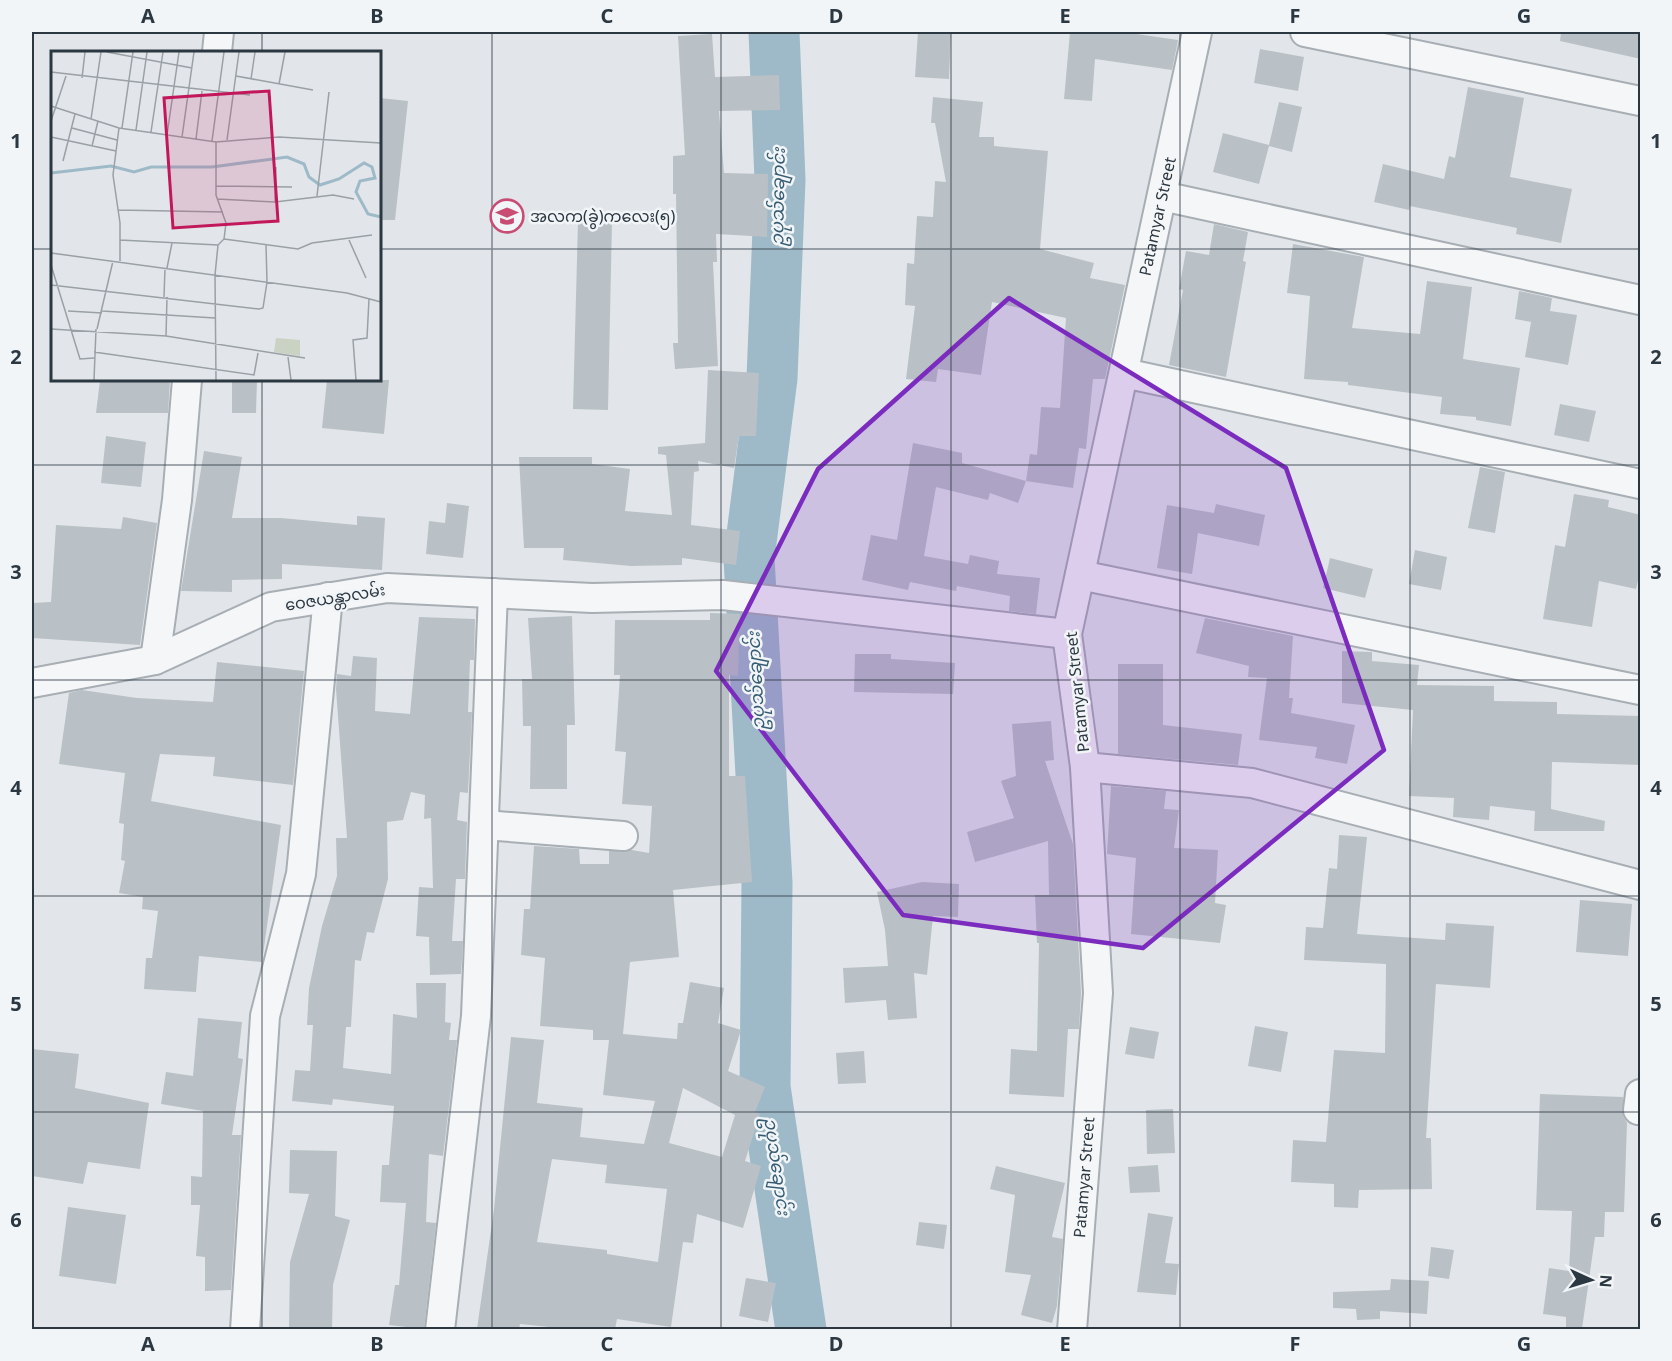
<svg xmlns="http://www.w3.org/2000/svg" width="1672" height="1361" font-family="'Noto Sans','Noto Sans Myanmar',sans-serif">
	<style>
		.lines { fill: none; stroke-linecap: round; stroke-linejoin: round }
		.river { stroke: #9ebac8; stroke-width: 51 }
		.building { fill: #b9c1c6; fill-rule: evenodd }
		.street-casing { stroke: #a7aeb4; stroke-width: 32 }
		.street { stroke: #f5f6f8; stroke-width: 28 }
		.marked { fill: #7b2cbf; fill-opacity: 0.2; stroke: #7b2cbf; stroke-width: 4.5; stroke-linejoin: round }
		.grid { fill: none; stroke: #2b3741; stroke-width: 1.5; stroke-opacity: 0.55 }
		.labels { text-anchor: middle; stroke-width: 5; stroke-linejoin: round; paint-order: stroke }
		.poi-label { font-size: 16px; fill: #2b3741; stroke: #f2f5f7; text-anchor: start }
		.street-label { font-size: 16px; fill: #2b3741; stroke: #f2f5f7 }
		.water-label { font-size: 18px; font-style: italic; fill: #365c74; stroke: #f2f5f7 }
		.inset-river { fill: none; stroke: #9ebac8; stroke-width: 3 }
		.inset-road { fill: none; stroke: #99a0a6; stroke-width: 1.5 }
		.view { fill: #c2185b; fill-opacity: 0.15; stroke: #c2185b; stroke-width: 3 }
		.inset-edge { fill: none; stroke: #2b3741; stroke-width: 3 }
		.neatline { fill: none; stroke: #2b3741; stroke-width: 2 }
		.grid-label { font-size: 20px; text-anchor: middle; font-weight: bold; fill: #2b3741 }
	</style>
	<rect width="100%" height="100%" fill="#e2e6ea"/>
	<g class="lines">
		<path class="river" d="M774,32L780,180L772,378L749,558L767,883L765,1087L801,1330"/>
	</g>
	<path class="building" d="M918,32H951L949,79L915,77Z
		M1070,32H1123L1178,40L1172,70L1095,59L1092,101L1064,99Z
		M1561,32H1641V59L1560,41Z
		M712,34L715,77L779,75L780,110L719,111L724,173L768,174L767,237L716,234L717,262H713L718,366L675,369L673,343H678L676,194H673V156L685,155L678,36Z
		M1260,49L1304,57L1298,91L1254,83Z
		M1468,87L1524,98L1510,177L1572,189L1561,243L1516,234L1517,228L1410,206L1409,210L1374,202L1383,164L1444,179L1449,156L1455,158Z
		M933,97L983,102L979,137H994V146L1048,151L1040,249L1094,263L1090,278L1125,285L1105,379H1093L1086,449L1079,448L1073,488L1026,481L1030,454L1037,455L1041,407L1060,408L1066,318L992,302L981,375L938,369L936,382L906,379L915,306L905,305L907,263L914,264L917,216L933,217L935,181L946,182L935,123H931Z
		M380,98L408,101L395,220H380Z
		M1279,102L1302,107L1292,152L1269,146L1259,184L1213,172L1223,133L1269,145Z
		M578,221L612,222L608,410L573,409Z
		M1214,224L1248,232L1243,261L1246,262L1226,377L1169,365L1183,290L1179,289L1186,251L1209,255Z
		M1293,244L1364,257L1352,328L1420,334L1427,281L1472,287L1463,359L1520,368L1511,426L1476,420V417L1440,414L1442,397L1348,385V382L1304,379L1310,296L1287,293Z
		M1519,291L1552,298L1550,311L1577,315L1568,365L1525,357L1531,322L1515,319Z
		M708,370L759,373L756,436H739L734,468L698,461L699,471L694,472L691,525L740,531L736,565L682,558V565L631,566L563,560L564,548H524L519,457H592V464L630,469L625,511L672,515L666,455L658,454V447L705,443Z
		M100,380H170L168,413H96Z
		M232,380H257L256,413H232Z
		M327,380H389L384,434L322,428Z
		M1560,404L1596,411L1589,442L1554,435Z
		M106,436L146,442L141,487L101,483Z
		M913,443L962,453V463L1026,481L1018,503L990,493L988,500L936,487L924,556L968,564L970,555L999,561L997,574L1040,578L1036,614L1009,611L1010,596L957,586L956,591L910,582L908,590L862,580L871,535L897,540Z
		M204,451L242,457L232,518H281L357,525V516L385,518L382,570L282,564V579L232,580V592L181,591Z
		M1480,467L1505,472L1495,533L1468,528Z
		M1574,494L1609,500L1608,507L1641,515V568L1636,589L1599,581L1592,627L1543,619L1555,545L1565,547Z
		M447,503L469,506L463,558L426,554L429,521L445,523Z
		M1216,504L1265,515L1259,546L1198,533L1192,574L1157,568L1167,505L1214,513Z
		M123,517L157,523L140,645L32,638V603L51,602L56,525L121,529Z
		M1415,550L1447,557L1441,590L1409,584Z
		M1330,558L1373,569L1365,598L1323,588Z
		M710,613L740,614L738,676L729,675V776H745L752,882L673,890L679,957L630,962L623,1034L677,1039L678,1023H683L690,982L724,988L718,1023L741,1030L728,1071L765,1087L755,1112L760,1114L745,1161L761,1166L743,1228L697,1214L693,1243L683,1242L671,1327L617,1319L615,1329H569L520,1324L519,1329H477L494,1209L511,1037L544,1040L537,1103L583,1108L580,1137L644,1144L655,1101L603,1095L609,1040H593V1030L540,1026L545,958L521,955L524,909H530L534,846L579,849L580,864H609V851L632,850L649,853L652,806L622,804L626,752L615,751L620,675H614L615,620H710ZM683,1088L735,1115L722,1157L669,1143ZM552,1159L607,1165L605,1183L667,1189L658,1262L607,1254V1250L537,1242Z
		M572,616L575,725H567V789H530L531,726H523L522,679H532L528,618Z
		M419,617L475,619L474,660H470L468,712H472L468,793L460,792L457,820L467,822L465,879H456L452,941H463L461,974L430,975L429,937L416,936L419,887L433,888L431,818L424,819L425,795L411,792L403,820L387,822L388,879L374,933L367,932L361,961L355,960L351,1027H346L343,1068L391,1074L393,1014L417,1018L416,983H446L445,1022L451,1023L449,1040H457L443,1156L429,1154L426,1222L436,1223L424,1329L389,1325L395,1285H399L406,1203L380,1202L382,1165H389L394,1106L333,1099L332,1105L292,1101L295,1070L310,1071L313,1025H307L309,988L322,926L337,876L336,838H347L336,689L337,674L351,676L353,656L377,658L375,711L410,714Z
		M1205,618L1293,636L1289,698H1293L1291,713L1355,725L1347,764L1315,758L1317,747L1259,740L1267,678L1248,677L1249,666L1196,653Z
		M1342,651L1372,652V661L1419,665L1417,685L1494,686V701L1557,702V714L1641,716V765L1552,762L1551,809L1605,821L1604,831H1534L1535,811L1490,806L1489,820L1453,817L1454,798L1409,796L1413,710L1342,703Z
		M855,654H891V659L955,663L953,694L854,692Z
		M217,662L304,671L293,785L213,776L215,757L160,754L151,801L281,825L262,962L199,956L196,992L144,989L146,958H152L158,911L142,909L143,897L119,893L125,861L121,860L124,824L119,823L125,773L59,764L69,693L82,690L137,698L213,702Z
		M1118,664H1163V725L1242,734L1238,765L1118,754Z
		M1051,721L1054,760L1045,761L1073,844L1081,993L1079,1029H1068L1064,1097L1009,1094L1011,1049L1037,1051L1039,943H1037L1035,895H1049L1048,841L975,862L967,832L1014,818L1001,781L1016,776L1012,724Z
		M1111,786L1166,791L1164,809L1179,810L1174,848L1218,850L1215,903L1226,905L1220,943L1131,934L1136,858L1107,854Z
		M1339,835L1367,837L1357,934L1445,940L1446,923L1494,926L1490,988L1436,984L1426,1138H1431L1432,1189L1359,1190L1358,1208L1334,1207V1184L1291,1182L1293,1140L1326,1142L1334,1050L1385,1053L1386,964L1304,960L1306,927L1323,928L1329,868L1337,869Z
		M922,882L959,884L958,917L933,916L927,975L914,973L917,1018L888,1020L886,1000L845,1003L843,968L888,966L885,930L877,892Z
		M1580,900L1632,904L1628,956L1576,952Z
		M198,1018L242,1022L238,1058L243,1059L232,1135H241L231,1290L205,1291V1257L196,1256L200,1205H191V1176L202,1177L203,1111L161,1104L166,1072L193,1076Z
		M1255,1026L1288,1032L1281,1072L1248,1066Z
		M1130,1027L1159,1032L1154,1059L1125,1054Z
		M32,1049L79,1054L75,1088L149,1103L140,1169L88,1162L83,1184L32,1176Z
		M864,1051L866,1083L838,1084L836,1053Z
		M1540,1094L1623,1097V1116L1627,1123L1624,1212H1605L1604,1237H1595L1582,1329L1566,1328V1317L1543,1314L1549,1268L1569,1271L1572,1211L1536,1210Z
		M1173,1109L1175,1153L1147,1154L1146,1110Z
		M290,1150L337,1151L335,1216L350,1220L333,1285L332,1329H289L290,1262L309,1194L289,1193Z
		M1158,1165L1160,1192L1130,1193L1128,1167Z
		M996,1166L1065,1183L1052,1237L1063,1239L1057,1306L1052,1323L1021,1315L1031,1275L1005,1272L1015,1195L990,1189Z
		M68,1207L126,1215L116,1284L59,1276Z
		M1148,1213L1173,1217L1165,1263L1179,1264L1176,1295L1137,1292Z
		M919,1222L947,1225L944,1249L916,1245Z
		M1431,1247L1454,1250L1449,1279L1428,1276Z
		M746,1278L776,1283L768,1322L739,1316Z
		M1391,1279L1429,1281L1427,1314L1380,1311V1319L1357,1320L1356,1309L1333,1308V1292L1390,1290Z"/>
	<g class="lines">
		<g class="street-casing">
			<g id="street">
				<path d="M1305,32L1640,101"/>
				<path d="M217,52L219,32"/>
				<path d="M1162,196L1640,300"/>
				<path d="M1124,373L1640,484"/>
				<path d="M1080,575L1640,690"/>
				<path d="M155,660L177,500L187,380"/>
				<path d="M32,683L155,660L271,607L387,588L592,598L723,595L1067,634"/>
				<path d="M1085,767L1252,783L1640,885"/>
				<path d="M484,825L623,836"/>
				<path d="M1638,1110L1640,1094"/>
				<path d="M245,1330L265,1016L301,874L328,597"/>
				<path d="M440,1330L476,1016L493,593"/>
				<path id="s1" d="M1072,1330L1098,993L1085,767L1067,634L1197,32"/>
			</g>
		</g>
		<use href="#street" class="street"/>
	</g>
	<path class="marked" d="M1009,298L1286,468L1384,750L1143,948L903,915L716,671L818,469Z"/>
	<path class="grid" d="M262,32V52M492,32V1330M721,32V1330M951,32V1330M1180,32V1330M1410,32V1330M32,249H52M380,249H1640M262,380V1330M32,465H1640M32,680H1640M32,896H1640M32,1112H1640"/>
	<defs>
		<g id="school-ring" transform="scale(1.725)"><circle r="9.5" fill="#f2f5f7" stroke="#c94c75" stroke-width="1.5"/><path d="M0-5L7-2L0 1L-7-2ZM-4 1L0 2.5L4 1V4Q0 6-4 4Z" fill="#c94c75"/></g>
	</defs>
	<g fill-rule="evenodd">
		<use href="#school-ring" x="507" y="216"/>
	</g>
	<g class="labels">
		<g class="poi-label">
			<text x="530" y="222">အလက(ခွဲ)ကလေး(၅)</text>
		</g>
		<g class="street-label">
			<text dy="6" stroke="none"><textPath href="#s1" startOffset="1126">Patamyar Street</textPath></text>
			<text transform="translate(335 597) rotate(-9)" y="6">ဝေဇယန္တာလမ်း</text>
			<text transform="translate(1077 692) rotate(-96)" y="6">Patamyar Street</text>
			<text dy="6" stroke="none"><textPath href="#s1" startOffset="153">Patamyar Street</textPath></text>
		</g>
		<g class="water-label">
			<text transform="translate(778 197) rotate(-89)" y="6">ဥပုသ်ချောင်း</text>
			<text transform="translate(756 681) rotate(-93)" y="6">ဥပုသ်ချောင်း</text>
			<text transform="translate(777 1166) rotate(82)" y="6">ဥပုသ်ချောင်း</text>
		</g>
	</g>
	<g transform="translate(51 51)">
		<rect width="330" height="330" fill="#e2e6ea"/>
		<path d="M225,287L249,289V305L223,301Z" fill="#cad3c3"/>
		<path class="inset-river" d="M0,122L60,115L83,121L100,116H161L236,106L253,113L258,126L269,134L288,128L313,112L321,116L324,127L309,130L305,141L317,163L330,166"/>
		<path class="inset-road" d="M56,1L141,17M0,21L199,44M185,25L262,39M31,27L34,1M200,28L204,1M228,33L234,1M0,55L68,77L165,91L228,86L330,92M40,68L50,1M0,70L15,25M21,77L66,89M68,77L62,124L69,172V210M71,77L82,1M85,79L96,1M100,81L112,1M116,84L128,1M0,86L65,100M131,86L143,1M145,88L151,40M176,89L188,1M161,90L173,1M41,95L47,70M12,110L24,63M165,135L241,136M266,145L278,41M166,148L224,151L282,144L303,148M224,151L225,116M67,159L172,161M173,188L247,198L261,192L321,184M69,189L167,194M298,189L315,227M0,202L296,242L330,251M0,214L29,308L43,307M116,217L121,192M0,234L208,258L212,257L216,231L215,194M113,246L114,217M17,260L51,262M51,260L164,267M0,278L115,285L254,307M46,278L62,210M115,285L116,246M43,301L203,324L207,302M237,306L240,329M43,329L45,278M165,329L164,224L167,194L173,188L175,172L165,144V91M305,329L302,289L316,287L318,248"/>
		<path class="view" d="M218,40L227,170L122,177L113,47Z"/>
		<rect width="330" height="330" class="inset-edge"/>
	</g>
	<rect width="1672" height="1361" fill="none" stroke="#f2f5f7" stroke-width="66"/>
	<g transform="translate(1591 1280) rotate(94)" stroke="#f2f5f7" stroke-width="4.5" paint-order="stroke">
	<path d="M0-4.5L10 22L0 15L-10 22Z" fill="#2b3741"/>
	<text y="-9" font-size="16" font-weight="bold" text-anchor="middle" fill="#2b3741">N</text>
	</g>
	<rect x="33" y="33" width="1606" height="1295" class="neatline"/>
	<g class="grid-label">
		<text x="148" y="23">A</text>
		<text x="377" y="23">B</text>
		<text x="607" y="23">C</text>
		<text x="836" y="23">D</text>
		<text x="1065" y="23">E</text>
		<text x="1295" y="23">F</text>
		<text x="1524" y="23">G</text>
		<text x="16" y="148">1</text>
		<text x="1656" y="148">1</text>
		<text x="16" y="364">2</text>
		<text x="1656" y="364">2</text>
		<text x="16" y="579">3</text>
		<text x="1656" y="579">3</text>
		<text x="16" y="795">4</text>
		<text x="1656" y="795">4</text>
		<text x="16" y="1011">5</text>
		<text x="1656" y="1011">5</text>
		<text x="16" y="1227">6</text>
		<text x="1656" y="1227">6</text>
		<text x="148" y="1351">A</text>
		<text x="377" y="1351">B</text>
		<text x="607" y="1351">C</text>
		<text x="836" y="1351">D</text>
		<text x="1065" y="1351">E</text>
		<text x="1295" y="1351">F</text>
		<text x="1524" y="1351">G</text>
	</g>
</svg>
